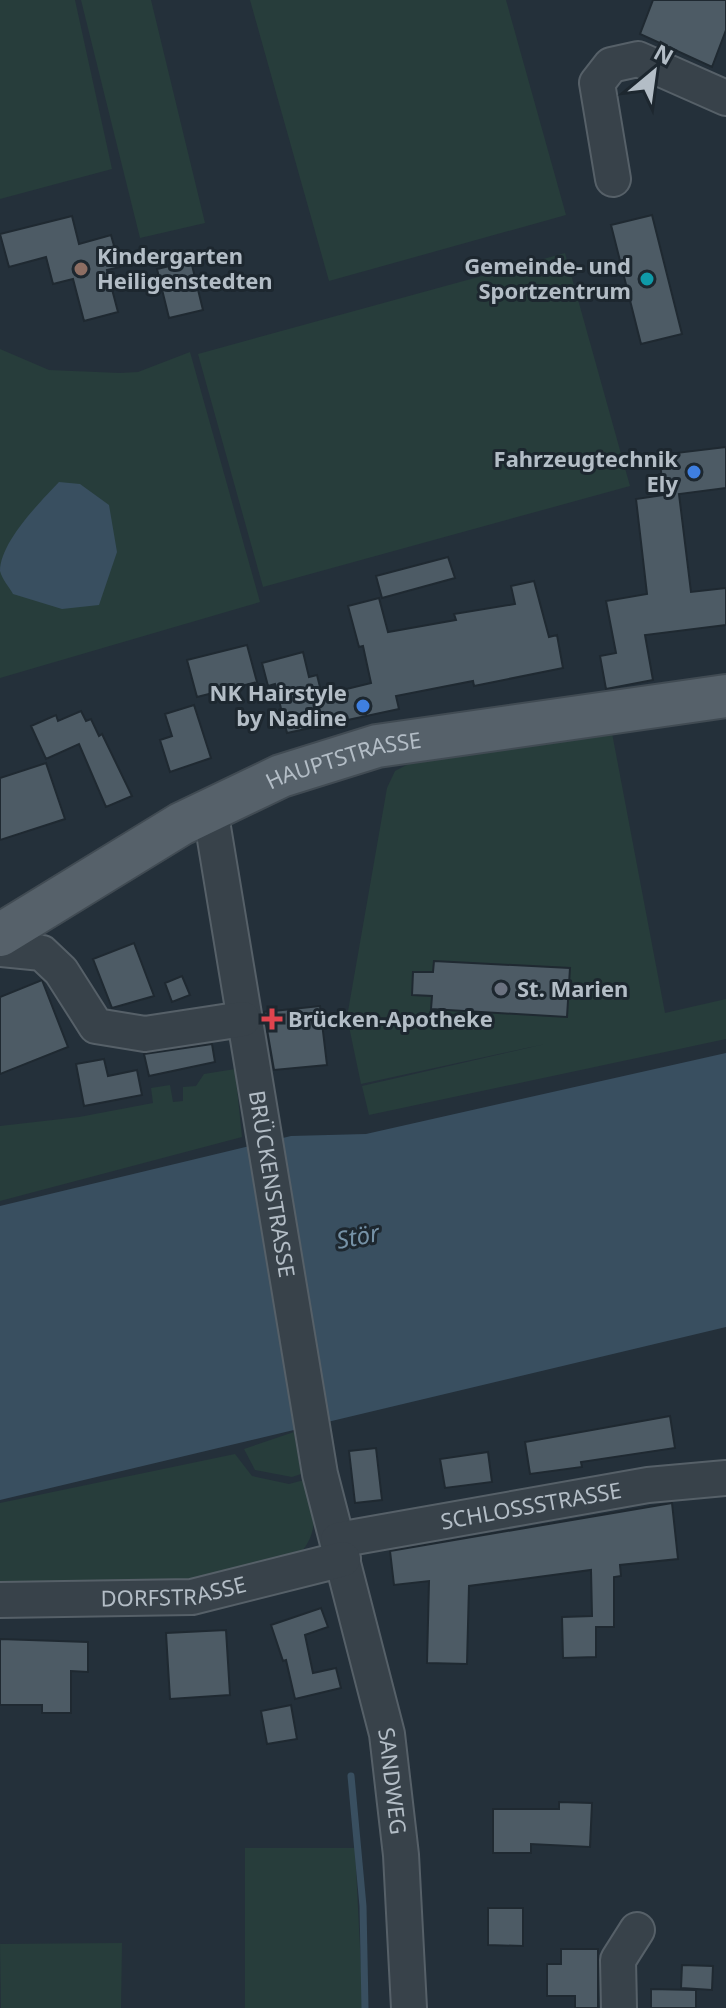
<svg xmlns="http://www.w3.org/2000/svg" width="726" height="2008" font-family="'Noto Sans',sans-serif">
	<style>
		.green { fill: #273d3b }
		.water { fill: #394f60 }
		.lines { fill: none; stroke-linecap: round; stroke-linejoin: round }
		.stream { stroke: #394f60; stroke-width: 7 }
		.building { fill: #4d5b65; stroke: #1f2931; stroke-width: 2 }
		.minor-casing { stroke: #566068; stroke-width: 38 }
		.major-casing { stroke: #414b53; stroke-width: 46 }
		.minor { stroke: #38424a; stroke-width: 34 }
		.major { stroke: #56616a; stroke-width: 42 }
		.education-dot { fill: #8d6e63; stroke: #1d272f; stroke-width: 3 }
		.culture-dot { fill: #0f9aa8; stroke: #1d272f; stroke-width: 3 }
		.shop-dot { fill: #3f7fe0; stroke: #1d272f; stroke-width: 3 }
		.worship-dot { fill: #6b7280; stroke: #1d272f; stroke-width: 3 }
		.health-dot { fill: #e0444e; stroke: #1d272f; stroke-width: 3 }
		.labels { text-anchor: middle; stroke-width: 6; stroke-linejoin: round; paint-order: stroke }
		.poi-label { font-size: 22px; font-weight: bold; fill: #b3bdc6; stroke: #1d272f; text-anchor: start }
		.street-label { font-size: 22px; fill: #b3bdc6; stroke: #1d272f }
		.water-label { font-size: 24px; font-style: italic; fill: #7692a7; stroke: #1d272f }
	</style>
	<rect width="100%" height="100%" fill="#24303a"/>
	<path class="green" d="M0,0H75L112,169L0,199Z
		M81,0H151L205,223L140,238Z
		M250,0H506L566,215L329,281Z
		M565,253L630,486L263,587L198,354Z
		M0,349L49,370L120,373L138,372L190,352L260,602L0,678Z
		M612,733L665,1013L726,999V1039L369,1115L362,1086L545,1044L361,1084L347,1017L387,788L395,771L416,760Z
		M235,1069L242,1137L0,1201V1126L79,1117L153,1103L151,1088L170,1085L173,1102L183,1101V1087L196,1086L204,1074Z
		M294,1432L301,1474L292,1477L255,1470L244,1449Z
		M235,1454L252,1476L289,1484L304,1480C311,1503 320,1522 307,1544C278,1596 58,1587 0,1589V1503Z
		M245,1848H355L363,2008H245Z
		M122,1943L121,2008H1L0,1944Z"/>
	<path class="water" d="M59,482L80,484L109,505L117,552L99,605L62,609L13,594C9,587 2,579 0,571C0,542 41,501 59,482Z
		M726,1053V1327L0,1500V1206L291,1136L366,1134Z"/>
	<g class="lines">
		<path class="stream" d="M351,1776L363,1906L365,2008"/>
	</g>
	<path class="building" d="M653,0H726V30L712,67L640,34Z
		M652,215L682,334L641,344L611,225Z
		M72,216L79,244L111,235L120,267L107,270L118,312L84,321L73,279L53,284L46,257L9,267L0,234Z
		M191,261L203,310L169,318L157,269Z
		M726,447V488L679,494L691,592L726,588V625L645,635L653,680L606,689L600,656L616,653L606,601L647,594L636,499L664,495L659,455Z
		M448,557L455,578L382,598L376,576Z
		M534,581L549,637L557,635L563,668L474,686L473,681L396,696L399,709L287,733L275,684L268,686L262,663L303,652L309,677L317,675L322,695L371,683L363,646L359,647L348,606L379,598L388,632L456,620L454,614L515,604L511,586Z
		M247,645L257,682L197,697L187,660Z
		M194,705L211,758L170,772L160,740L172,736L165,714Z
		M81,711L86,721L91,719L99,736L102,734L132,796L106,807L79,744L46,759L31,726L56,715L58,721Z
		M46,763L65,819L0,840V778Z
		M134,943L154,996L112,1008L93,959Z
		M434,961L570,968L567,1017L431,1009L432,996L412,995L413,972H433Z
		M182,976L190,995L172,1002L165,983Z
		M42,980L68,1047L0,1074V997Z
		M320,1006L327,1065L274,1070L264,1012Z
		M212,1044L215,1062L149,1076L144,1054Z
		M104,1059L108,1076L137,1070L142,1095L84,1106L76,1064Z
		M670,1416L675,1448L581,1462L582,1467L530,1474L525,1442Z
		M376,1448L382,1500L355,1503L349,1451Z
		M488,1452L492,1482L445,1488L440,1459Z
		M672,1503L678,1559L620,1565L621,1576L614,1577V1627H596V1657L563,1658L562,1617L592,1616L591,1570L469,1586L467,1664L427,1663L429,1581L394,1585L390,1551Z
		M321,1608L328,1627L305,1635L313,1673L336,1668L341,1688L295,1699L286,1660L283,1661L271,1625Z
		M226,1630L230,1695L170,1699L166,1633Z
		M0,1639L88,1642V1672L71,1671V1713H42V1705H0Z
		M291,1705L297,1739L267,1744L261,1711Z
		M559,1802L592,1803L590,1847L531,1844V1853H493V1809H559Z
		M488,1908H523V1946L488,1945Z
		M561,1949H598V2008H575V1996H547V1964H561Z
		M682,1965L713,1966L712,1990L681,1988Z
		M651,1989L696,1990V2008H651Z"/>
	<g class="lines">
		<g class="minor-casing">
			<g id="minor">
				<path d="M613,179L597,83L611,65L638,59L726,98"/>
				<path id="s1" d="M210,809L320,1474L387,1734L401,1855L409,2008"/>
				<path d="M0,949L42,953L61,971L96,1026L145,1034L243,1019"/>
				<path id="s2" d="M338,1540L648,1485L726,1478"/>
				<path id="s3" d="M0,1600L192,1597L343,1559"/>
				<path d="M619,2008L618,1960L637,1930"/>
			</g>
		</g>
		<g class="major-casing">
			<g id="major">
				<path id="s4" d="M0,935L181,824L281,776L377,746L726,696"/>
			</g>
		</g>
		<use href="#minor" class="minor"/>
		<use href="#major" class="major"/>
	</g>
	<circle class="education-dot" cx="81" cy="269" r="8"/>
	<circle class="culture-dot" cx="647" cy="279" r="8"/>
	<g class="shop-dot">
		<circle cx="694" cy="472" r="8"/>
		<circle cx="363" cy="706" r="8"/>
	</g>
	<circle class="worship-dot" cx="501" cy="989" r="8"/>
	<path class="health-dot" d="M268 1007h8v8h8v8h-8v8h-8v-8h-8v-8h8z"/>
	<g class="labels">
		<g class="poi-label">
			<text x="97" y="264">Kindergarten<tspan x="97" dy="25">Heiligenstedten</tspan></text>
			<text x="631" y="274" text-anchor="end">Gemeinde- und<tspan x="631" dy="25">Sportzentrum</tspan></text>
			<text x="678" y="467" text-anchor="end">Fahrzeugtechnik<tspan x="678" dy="25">Ely</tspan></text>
			<text x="347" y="701" text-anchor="end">NK Hairstyle<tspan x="347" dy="25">by Nadine</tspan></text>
			<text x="517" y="997">St. Marien</text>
			<text x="288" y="1027">Brücken-Apotheke</text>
		</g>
		<g class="street-label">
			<text dy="8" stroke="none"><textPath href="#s4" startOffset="388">HAUPTSTRASSE</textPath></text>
			<text dy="8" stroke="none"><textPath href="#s1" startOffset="380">BRÜCKENSTRASSE</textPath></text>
			<text dy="8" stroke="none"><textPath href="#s2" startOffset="196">SCHLOSSSTRASSE</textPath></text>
			<text dy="8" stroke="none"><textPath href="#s3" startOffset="174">DORFSTRASSE</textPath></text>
			<text dy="8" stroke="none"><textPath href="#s1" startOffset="990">SANDWEG</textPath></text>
		</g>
		<g class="water-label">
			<text transform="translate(358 1237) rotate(-11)" y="8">Stör</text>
		</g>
	</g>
	<g transform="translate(654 72) rotate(29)" stroke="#1d272f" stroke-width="6" paint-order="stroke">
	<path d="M0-6L14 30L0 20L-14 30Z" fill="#b3bdc6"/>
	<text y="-12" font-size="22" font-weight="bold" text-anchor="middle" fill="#b3bdc6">N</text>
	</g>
</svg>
